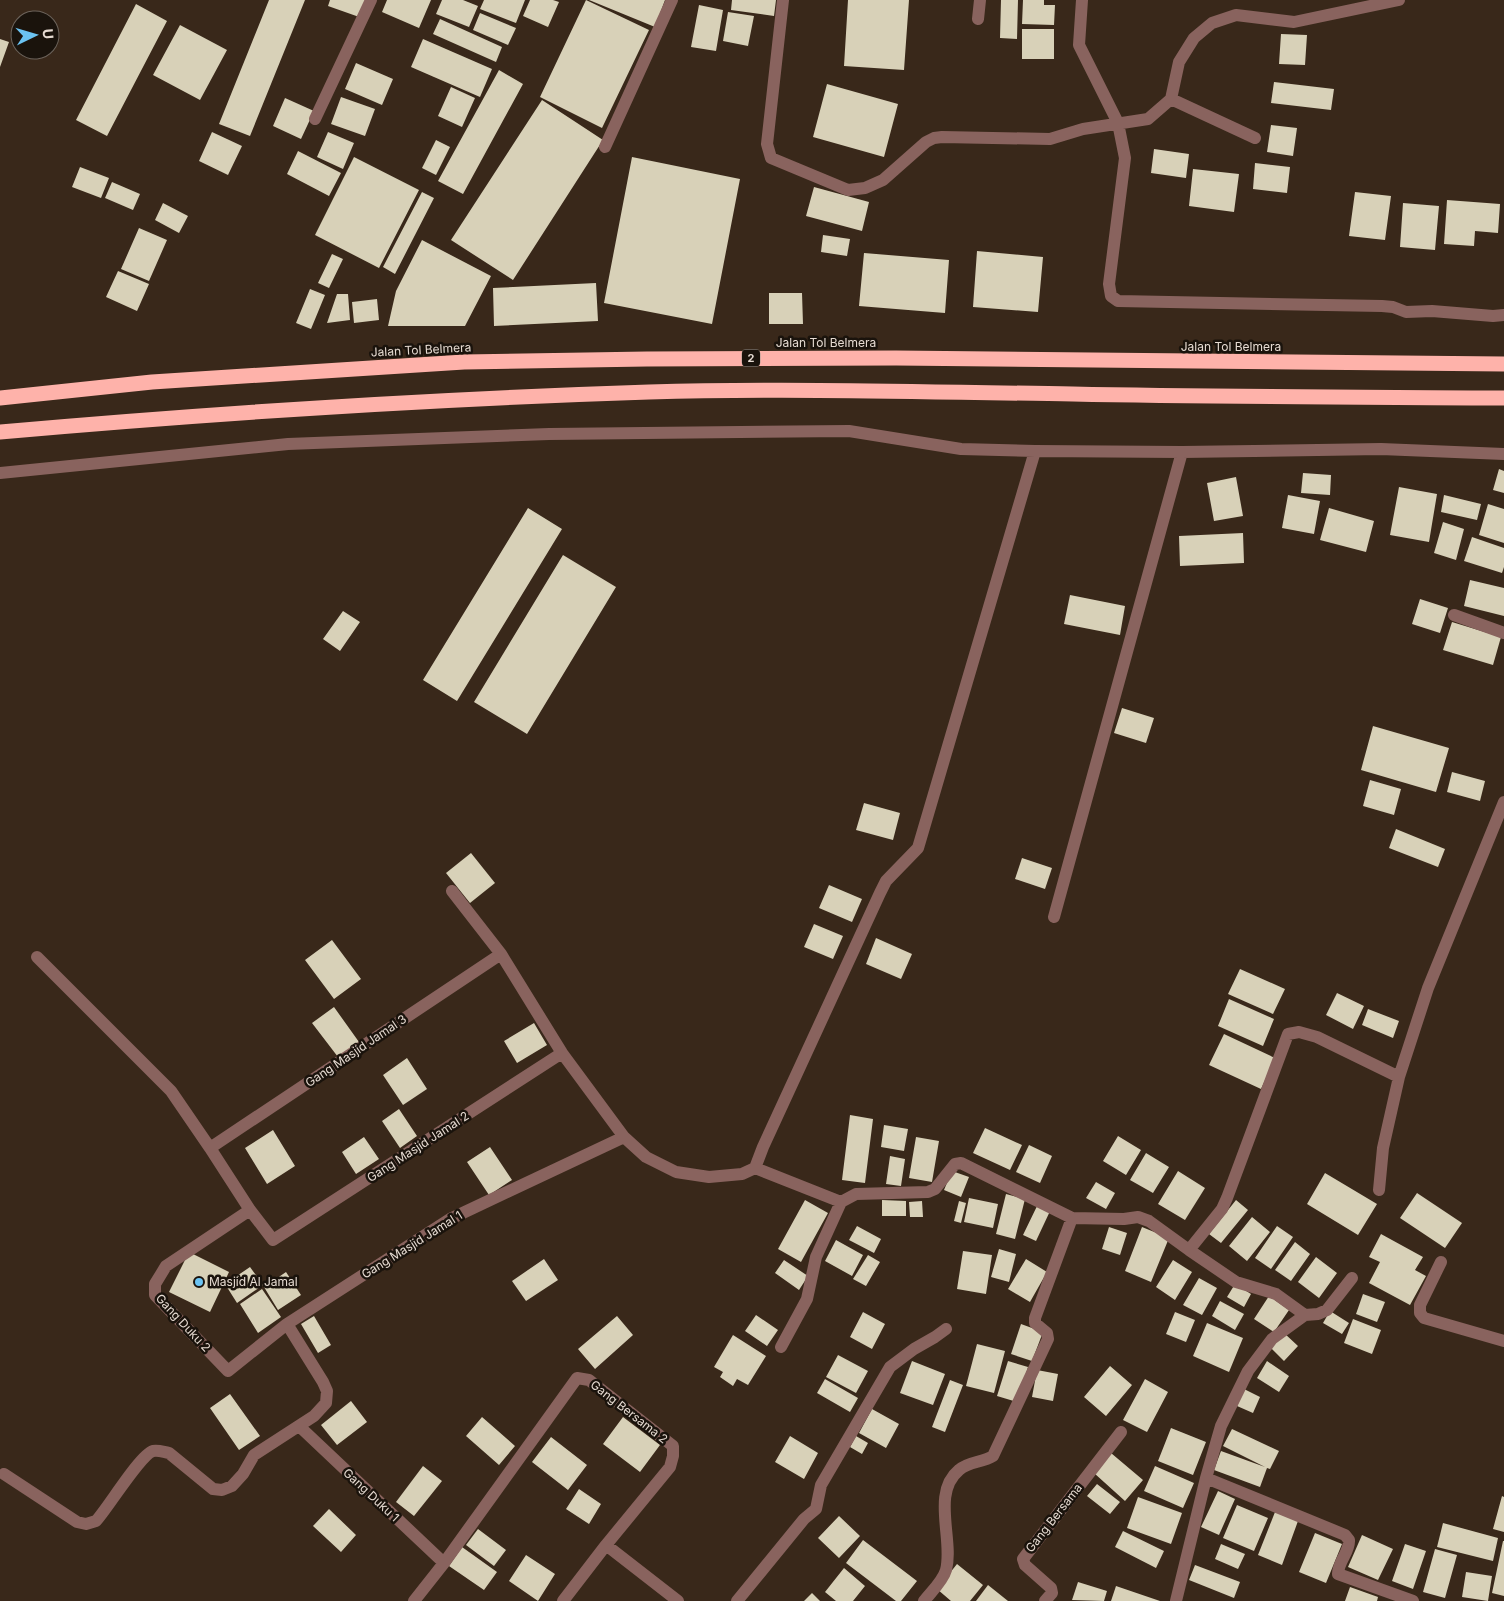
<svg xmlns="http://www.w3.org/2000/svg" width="1504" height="1601" font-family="Inter,sans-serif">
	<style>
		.building { fill: #d8d1b8 }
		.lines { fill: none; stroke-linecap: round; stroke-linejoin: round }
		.minor { stroke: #89635e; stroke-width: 12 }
		.highway { stroke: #feb2aa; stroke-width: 15 }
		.poi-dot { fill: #6bc3f2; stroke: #1a130c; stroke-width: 2 }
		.labels { text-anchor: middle; stroke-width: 5; stroke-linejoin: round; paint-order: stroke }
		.shield { fill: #1a130c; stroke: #a99f97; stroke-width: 1 }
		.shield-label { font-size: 11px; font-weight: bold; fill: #e6dbd2 }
		.street-label { font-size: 12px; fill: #e6dbd2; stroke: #1a130c }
		.poi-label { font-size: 12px; fill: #e6dbd2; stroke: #1a130c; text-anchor: start }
	</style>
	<rect width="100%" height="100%" fill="#39281a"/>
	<path class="building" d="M269,0H305L250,136L219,124Z
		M330,0H367L362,18L328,6Z
		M387,0H431L419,28L382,12Z
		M442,0H463L478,6L469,27L436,14Z
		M484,0H525L516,23L480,9Z
		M530,0H553L559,2L548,27L523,16Z
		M586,0L649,30L602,128L540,97Z
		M589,0H665L655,27Z
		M732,0H776L774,16L731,10Z
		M848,0H909L904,70L844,66Z
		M1001,0H1018L1017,39L1000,38Z
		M1023,0H1044V5H1055L1054,25L1022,24Z
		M136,4L167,21L107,136L76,120Z
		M699,5L723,10L716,51L691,47Z
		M728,12L754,16L748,46L723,41Z
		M480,13L516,28L508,45L473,30Z
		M440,19L502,47L496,62L433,34Z
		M180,25L227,50L200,100L153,75Z
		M1022,29H1054V59H1022Z
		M1281,34L1307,35L1305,65L1279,64Z
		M0,39L9,42L0,67Z
		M423,39L492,69L480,97L411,67Z
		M356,63L393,79L382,105L345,89Z
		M499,70L523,84L463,194L438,181Z
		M1274,82L1334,89L1331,110L1271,103Z
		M827,84L898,104L884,157L813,137Z
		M451,87L475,98L462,127L438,116Z
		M341,97L375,109L365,136L331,124Z
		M285,98L314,111L301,139L273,126Z
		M542,100L603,140L513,280L451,240Z
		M1271,125L1297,128L1293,156L1267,152Z
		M212,132L242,146L228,175L199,161Z
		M328,132L354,143L343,169L317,157Z
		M436,140L450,147L436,175L422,168Z
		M1154,149L1189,154L1186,178L1151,173Z
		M298,151L341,173L329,196L287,174Z
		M354,157L419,190L379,268L315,235Z
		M632,157L740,179L712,324L604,303Z
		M1255,163L1290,167L1287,193L1253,189Z
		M80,167L109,178L101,198L72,187Z
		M1193,169L1239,174L1234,212L1189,206Z
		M112,182L140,194L133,210L105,198Z
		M814,187L869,202L862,231L806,216Z
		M422,192L434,198L395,274L383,267Z
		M1355,192L1391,196L1385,240L1349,236Z
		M1447,200L1500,204L1498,233L1475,231L1474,246L1444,244Z
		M163,203L188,216L179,233L155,220Z
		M1403,203L1439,206L1435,250L1400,247Z
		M139,228L167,240L149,281L121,269Z
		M823,235L850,239L847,256L821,252Z
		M422,240L491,276L465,326H388L396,291Z
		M977,251L1043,257L1038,312L973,307Z
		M864,253L949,260L945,313L859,306Z
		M332,254L343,259L329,288L318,283Z
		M118,271L149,284L137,311L106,297Z
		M596,283L598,321L494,326L493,288Z
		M310,289L325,295L311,329L296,323Z
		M769,293H802L803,324H769Z
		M337,294H348L350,320L327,323Z
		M377,299L379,320L354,323L352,302Z
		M1499,469L1504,471V493L1493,490Z
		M1303,473L1331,475L1330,495L1301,493Z
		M1236,477L1243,516L1214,521L1207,483Z
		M1399,487L1437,494L1429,542L1390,535Z
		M1288,495L1320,501L1314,534L1282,528Z
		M1444,495L1481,504L1477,520L1441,512Z
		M1488,504L1504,509V543L1479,535Z
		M528,508L562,529L457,701L423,680Z
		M1329,508L1374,521L1366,552L1320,540Z
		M1443,522L1464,529L1456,560L1434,553Z
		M1243,533L1244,563L1180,566L1179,536Z
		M1472,537L1504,548V567L1502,573L1464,561Z
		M563,555L616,587L527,734L474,702Z
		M1470,580L1504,588V616L1464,606Z
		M1070,595L1125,606L1120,635L1064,624Z
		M1420,599L1448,608L1440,633L1412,624Z
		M343,611L360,622L340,651L323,639Z
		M1452,622L1501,637L1493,665L1443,650Z
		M1122,708L1154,718L1146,743L1114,733Z
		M1373,726L1449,748L1436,792L1361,770Z
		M1452,772L1485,781L1480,801L1447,792Z
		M1370,780L1401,789L1394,815L1363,806Z
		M864,803L900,813L893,840L856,830Z
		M1396,829L1445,849L1438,867L1389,848Z
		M471,853L495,883L470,903L446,873Z
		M1022,858L1052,868L1045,889L1015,879Z
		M829,885L862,899L852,922L819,908Z
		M814,924L843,936L833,959L804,947Z
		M876,938L912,954L901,979L866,964Z
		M332,940L361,979L334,999L305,960Z
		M1240,969L1285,989L1273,1014L1228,994Z
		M1337,993L1364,1006L1353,1029L1326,1015Z
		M1229,999L1274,1019L1263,1046L1218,1026Z
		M334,1007L359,1042L338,1057L312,1023Z
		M1368,1009L1399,1021L1393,1038L1362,1025Z
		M534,1023L547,1045L517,1063L504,1041Z
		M1224,1034L1275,1058L1261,1089L1209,1065Z
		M407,1058L427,1089L403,1105L383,1075Z
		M399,1109L417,1136L400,1148L382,1121Z
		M850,1115L873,1119L865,1183L842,1180Z
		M884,1125L908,1129L904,1151L881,1147Z
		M985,1128L1022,1145L1010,1170L973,1153Z
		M273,1130L295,1166L267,1184L245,1148Z
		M1118,1136L1141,1150L1126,1175L1103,1161Z
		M364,1137L379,1159L356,1174L342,1152Z
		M916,1137L939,1141L932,1182L909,1178Z
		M1029,1145L1052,1156L1040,1183L1016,1172Z
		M490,1147L512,1180L489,1195L467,1162Z
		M1146,1153L1169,1167L1153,1193L1130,1180Z
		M890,1156L905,1159L901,1186L886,1184Z
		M952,1171L969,1177L961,1197L944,1190Z
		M1178,1171L1205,1188L1185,1220L1158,1204Z
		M1325,1173L1377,1204L1358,1235L1307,1204Z
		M1096,1182L1115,1193L1106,1209L1086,1198Z
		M1417,1193L1462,1223L1445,1248L1400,1218Z
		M1006,1194L1025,1199L1015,1239L996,1234Z
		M969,1198L998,1204L993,1228L964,1222Z
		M805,1200L828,1213L801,1262L778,1249Z
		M882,1200L906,1201V1216H882Z
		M1236,1200L1248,1210L1221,1243L1209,1234Z
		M922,1201L923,1217H910L909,1202Z
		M959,1201L966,1203L961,1223L954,1221Z
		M1039,1202L1051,1209L1036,1241L1023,1235Z
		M1252,1217L1270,1232L1247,1261L1229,1246Z
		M857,1226L881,1239L874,1253L849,1240Z
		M1277,1226L1293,1237L1271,1269L1255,1258Z
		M1109,1227L1127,1233L1120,1255L1102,1249Z
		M1142,1227L1169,1238L1151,1282L1125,1271Z
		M1381,1234L1423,1257L1415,1270L1426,1276L1410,1305L1369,1283L1380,1262L1369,1257Z
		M836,1240L863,1255L852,1276L825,1261Z
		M1295,1242L1310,1254L1291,1281L1275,1270Z
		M999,1249L1016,1254L1009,1282L991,1277Z
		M963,1251L992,1255L986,1294L957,1289Z
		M189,1252L229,1272L210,1312L169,1292Z
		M868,1255L880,1262L866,1286L853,1279Z
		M1316,1257L1337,1273L1319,1298L1298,1282Z
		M544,1259L558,1280L526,1301L512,1281Z
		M1026,1259L1047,1272L1030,1302L1008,1289Z
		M784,1260L808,1276L799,1290L775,1273Z
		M1173,1260L1192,1272L1175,1300L1156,1287Z
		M250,1267L263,1285L237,1303L225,1284Z
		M286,1272L301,1295L278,1310L264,1287Z
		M1199,1278L1217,1288L1202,1315L1183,1305Z
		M1235,1284L1251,1294L1244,1307L1227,1297Z
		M262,1289L281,1317L258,1333L240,1304Z
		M1363,1294L1385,1302L1377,1322L1356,1314Z
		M1269,1296L1289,1310L1274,1332L1254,1319Z
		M1220,1301L1244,1314L1235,1330L1212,1316Z
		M1330,1311L1349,1323L1342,1334L1323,1323Z
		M863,1312L885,1324L872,1349L850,1337Z
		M1175,1312L1195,1320L1186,1342L1166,1334Z
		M756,1315L778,1330L767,1346L745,1331Z
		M314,1316L331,1345L318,1353L301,1324Z
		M617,1316L633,1335L595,1369L578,1349Z
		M1353,1319L1381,1330L1372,1354L1344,1343Z
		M1207,1323L1243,1338L1229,1372L1193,1356Z
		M1021,1324L1043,1332L1032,1361L1011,1354Z
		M1284,1333L1298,1346L1284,1361L1270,1347Z
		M733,1335L766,1356L748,1385L737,1379L733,1386L720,1377L723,1372L714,1367Z
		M977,1344L1005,1351L994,1393L966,1386Z
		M838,1355L868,1371L856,1393L826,1377Z
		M912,1361L945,1374L933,1405L900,1393Z
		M1008,1361L1028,1367L1017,1402L997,1396Z
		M1267,1361L1289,1376L1279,1392L1257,1378Z
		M1110,1366L1132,1385L1106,1416L1084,1397Z
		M1037,1370L1058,1374L1053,1401L1032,1397Z
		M825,1379L858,1398L850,1412L817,1393Z
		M1145,1379L1168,1392L1147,1432L1123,1420Z
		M950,1380L963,1385L945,1432L932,1427Z
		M1244,1389L1260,1397L1253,1413L1237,1406Z
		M230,1394L260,1436L239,1450L210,1408Z
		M351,1401L367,1422L337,1445L321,1425Z
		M872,1409L899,1424L886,1448L859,1433Z
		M482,1417L515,1446L499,1465L466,1436Z
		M623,1417L660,1445L640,1472L603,1444Z
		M1171,1428L1206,1442L1193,1475L1158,1461Z
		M1232,1429L1279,1451L1270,1469L1267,1468L1260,1487L1214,1470L1221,1451L1265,1467L1223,1446Z
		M790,1436L818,1453L804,1479L775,1462Z
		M856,1436L868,1443L862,1454L850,1447Z
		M551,1437L587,1465L568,1490L532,1462Z
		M1111,1453L1143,1480L1125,1501L1094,1473Z
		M423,1466L442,1481L414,1516L396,1502Z
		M1155,1466L1194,1483L1183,1508L1144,1491Z
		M1097,1484L1120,1502L1110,1514L1087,1496Z
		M579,1489L601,1504L589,1524L566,1509Z
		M1218,1491L1235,1499L1219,1535L1201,1527Z
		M1502,1496L1504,1497V1532L1493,1529Z
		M1138,1497L1182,1513L1171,1544L1127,1528Z
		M1237,1505L1268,1518L1254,1551L1223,1538Z
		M329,1509L356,1535L341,1552L313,1526Z
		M1275,1512L1298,1521L1282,1565L1258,1555Z
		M839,1516L860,1536L839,1558L818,1538Z
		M1443,1523L1498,1538L1493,1561L1437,1547Z
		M478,1529L506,1550L494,1566L466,1545Z
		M1123,1531L1164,1551L1156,1568L1115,1547Z
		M1315,1533L1342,1544L1326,1583L1299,1572Z
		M1362,1535L1393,1549L1378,1580L1348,1567Z
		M863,1540L917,1581L901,1601H896L846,1563Z
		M1503,1541H1504V1596L1492,1593Z
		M1221,1544L1245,1554L1238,1569L1215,1559Z
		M1405,1544L1426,1551L1413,1589L1392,1581Z
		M462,1547L497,1572L484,1590L449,1566Z
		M1435,1549L1457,1555L1445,1598L1423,1592Z
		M526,1555L555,1574L538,1601L509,1581Z
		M957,1564L983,1585L970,1601H951L937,1589Z
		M1195,1565L1240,1582L1234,1598L1189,1580Z
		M844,1568L865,1586L853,1601H836L825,1592Z
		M1466,1572L1492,1576L1488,1601L1462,1597Z
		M1078,1582L1107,1591L1104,1601L1072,1600Z
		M988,1585L1008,1601H976Z
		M1116,1586L1160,1601H1111Z
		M1350,1587L1378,1597L1377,1601H1345Z
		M812,1593L820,1601H804Z"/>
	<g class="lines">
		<path class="minor" d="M783,0L767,144L771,158L848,190L865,188L883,180L926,142L934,138L942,137L1050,139L1083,129L1148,119L1171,99L1179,62L1194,38L1212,23L1236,15L1294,22L1399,0
			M1082,0L1079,45L1118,123L1125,158L1109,284L1111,296L1118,301L1382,306L1393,307L1406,312L1432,311L1493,316L1504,315
			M978,19L980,0
			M1171,99L1255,138
			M315,119L371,0
			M605,147L672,0
			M0,473L288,444L549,434L849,431L961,449L1035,451L1182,452L1381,449L1504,454
			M1454,615L1504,633
			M452,891L501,954L562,1053L624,1137L646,1157L676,1172L709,1177L742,1174L755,1168L763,1147L880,893L886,881L918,848L1035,451
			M1054,917L1182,452
			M37,957L171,1091L210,1148L250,1210L273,1240L562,1053
			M210,1148L501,954
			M755,1168L841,1202
			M1379,1190L1383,1148L1399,1077L1428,988L1504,802
			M250,1210L166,1266L155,1284V1295L228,1371L287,1324L450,1219L624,1137
			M1189,1250L1236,1282L1276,1294L1305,1315
			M1441,1262L1420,1305V1313L1424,1318L1504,1341
			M781,1347L807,1299L816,1257L841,1202L856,1194L928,1192L935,1189L955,1164L961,1163L1072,1218L1124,1219L1138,1217L1149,1221L1189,1250L1222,1209L1227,1198L1288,1034L1299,1032L1317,1037L1399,1077
			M299,1426L444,1563
			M4,1474L77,1522L86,1524L96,1521C108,1508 140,1455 153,1451C159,1450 163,1452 169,1453L213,1489L222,1490L232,1486L243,1474L254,1455L314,1416L326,1403L327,1391L323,1382L287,1324
			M1206,1478L1345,1535L1349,1540C1350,1552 1338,1561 1338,1574L1413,1601
			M606,1545L678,1601
			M414,1601L444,1563L577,1378L589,1380L673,1446V1456L670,1467L606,1545L563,1601
			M737,1601L804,1519L816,1509L821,1485L890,1367L914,1349L935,1337L946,1329
			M924,1601C931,1592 943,1581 946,1570C954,1540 931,1493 959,1470C969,1461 982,1463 993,1456L1048,1339L1047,1333L1035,1323V1318L1072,1218
			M1045,1601L1052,1593L1051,1588L1025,1565L1023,1559L1121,1432
			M1176,1601L1206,1478L1221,1426L1248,1371L1272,1339L1305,1315L1318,1314L1327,1310L1352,1278"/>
		<path class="highway" d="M0,398L152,382L464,362L647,359L896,358L1504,364
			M0,432C216,413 432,399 649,392C790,388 932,392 1073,394C1217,397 1360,397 1504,398"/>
	</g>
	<circle class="poi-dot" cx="199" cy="1282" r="5"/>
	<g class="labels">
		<rect class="shield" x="742" y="349.5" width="18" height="17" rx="4"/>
		<g class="shield-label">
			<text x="751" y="362">2</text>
		</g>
		<g class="street-label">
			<text x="826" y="347">Jalan Tol Belmera</text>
			<text x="1231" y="351">Jalan Tol Belmera</text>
			<text transform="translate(421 350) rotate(-3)" y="4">Jalan Tol Belmera</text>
			<text transform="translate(356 1051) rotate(-34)" y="4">Gang Masjid Jamal 3</text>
			<text transform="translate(418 1147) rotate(-33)" y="4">Gang Masjid Jamal 2</text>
			<text transform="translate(412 1245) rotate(-32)" y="4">Gang Masjid Jamal 1</text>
			<text transform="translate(183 1323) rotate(47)" y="4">Gang Duku 2</text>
			<text transform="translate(629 1412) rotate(38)" y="4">Gang Bersama 2</text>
			<text transform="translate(371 1495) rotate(43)" y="4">Gang Duku 1</text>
			<text transform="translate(1054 1518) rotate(-52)" y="4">Gang Bersama</text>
		</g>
		<g class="poi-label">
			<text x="209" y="1286">Masjid Al Jamal</text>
		</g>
	</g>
	<g transform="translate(35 35) rotate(85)"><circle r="24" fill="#1a130c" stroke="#6c635b"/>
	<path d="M0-4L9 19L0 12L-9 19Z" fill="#6bc3f2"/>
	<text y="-8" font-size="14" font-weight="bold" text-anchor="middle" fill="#e6dbd2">U</text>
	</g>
</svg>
